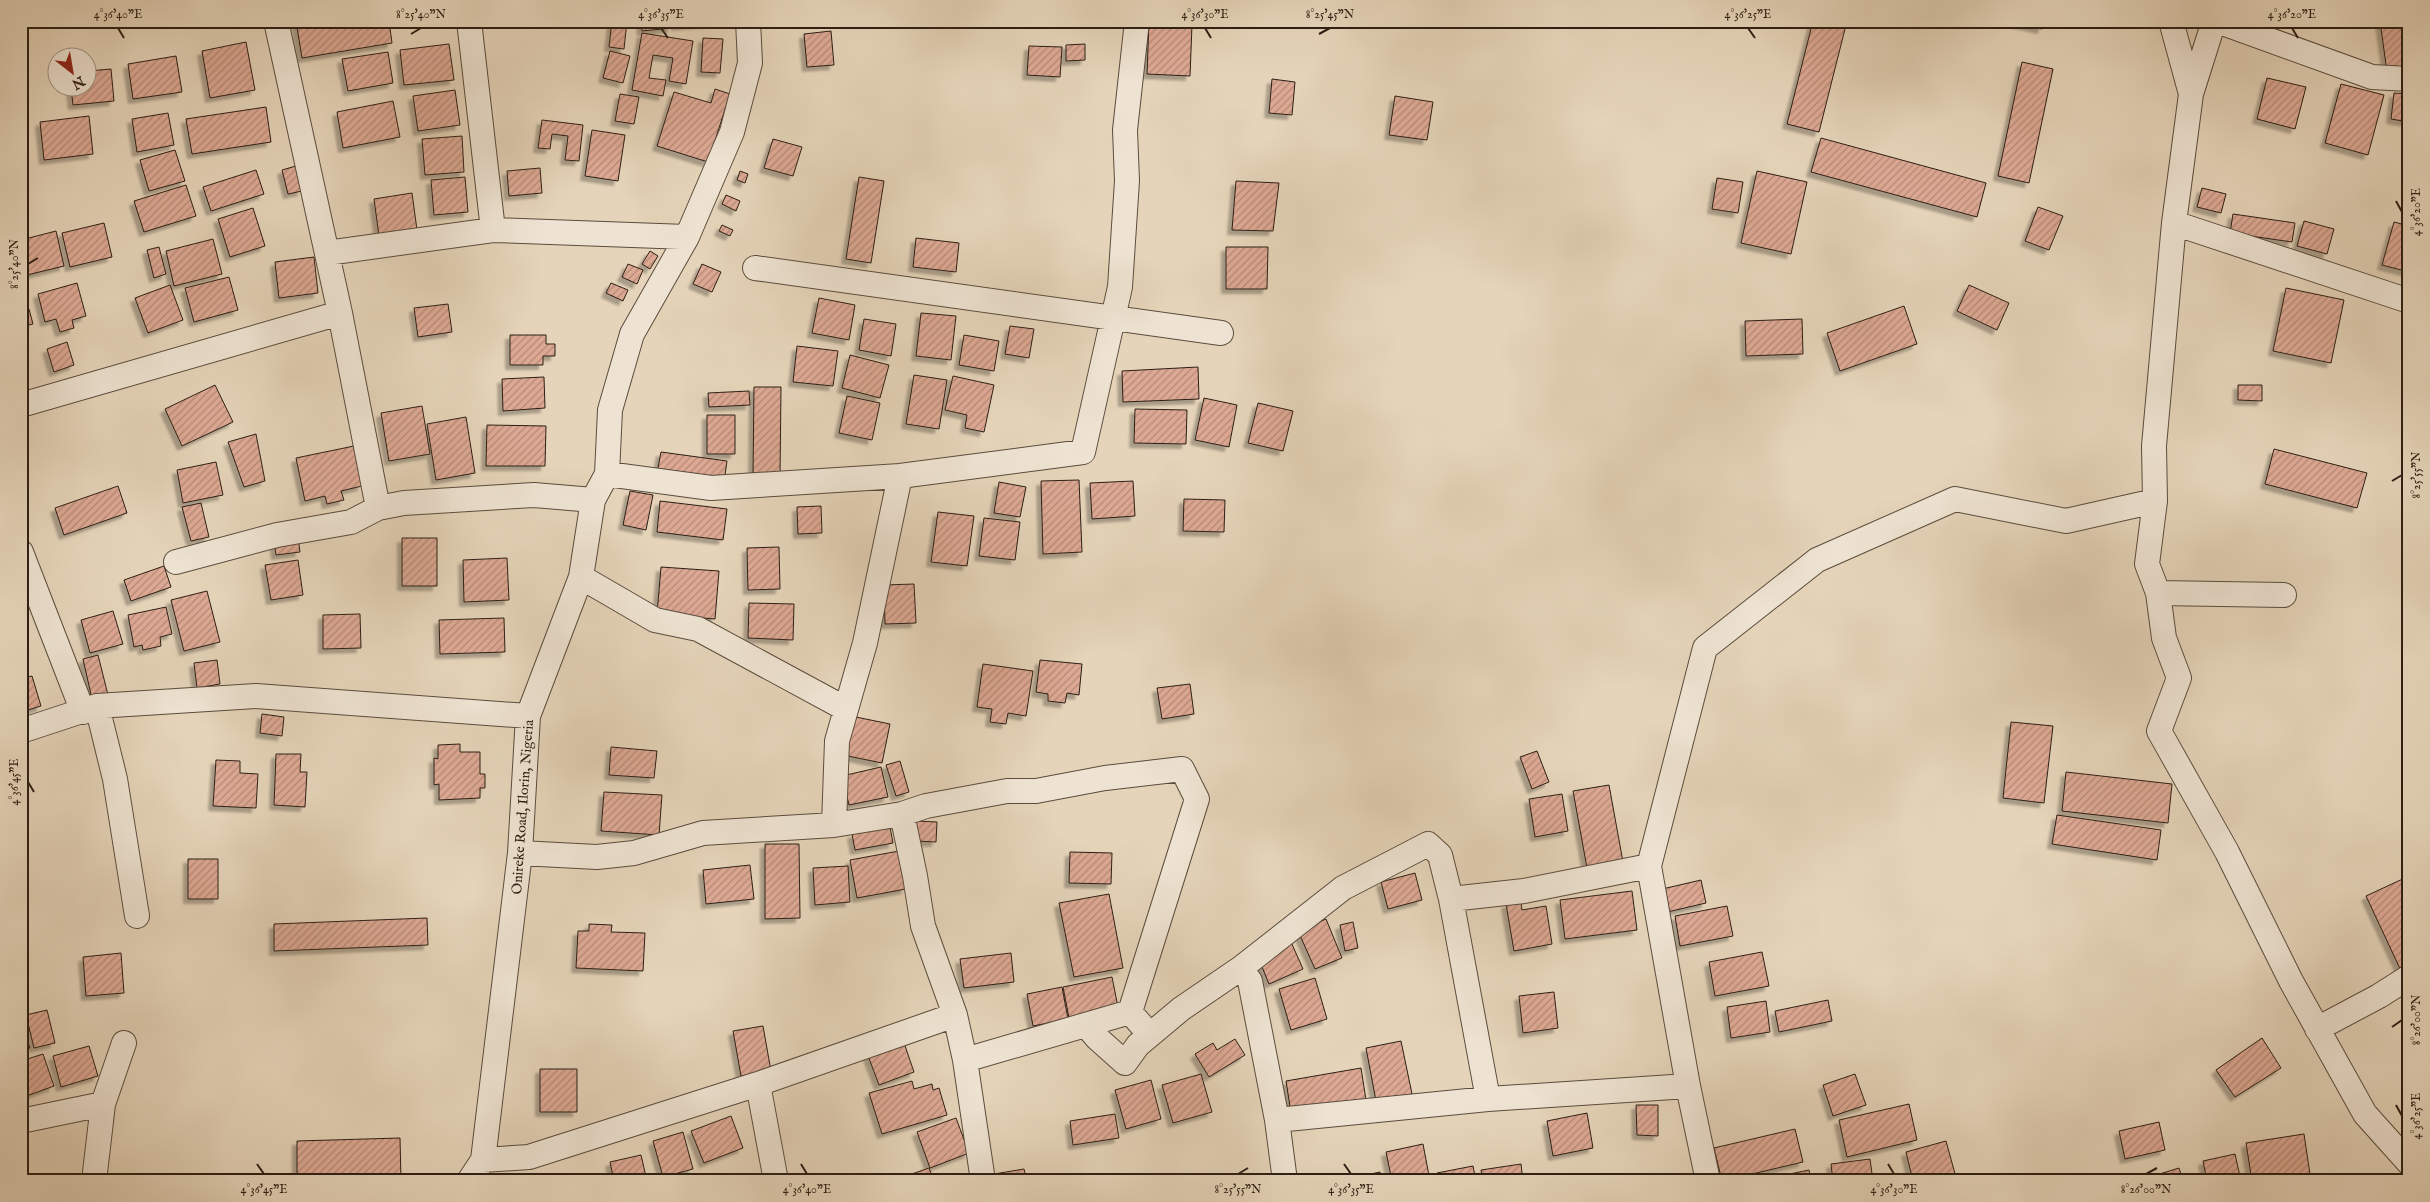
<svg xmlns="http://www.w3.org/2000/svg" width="2430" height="1202" font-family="'IM FELL English',serif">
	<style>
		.building { fill: url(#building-hatch); stroke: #2c1e14; filter: url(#shadow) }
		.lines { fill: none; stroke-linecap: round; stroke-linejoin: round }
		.minor-casing { stroke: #5a4c3d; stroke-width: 26 }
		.minor { stroke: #eee3d2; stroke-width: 24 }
		.ticks { fill: none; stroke: #2c1e14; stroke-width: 2 }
		.labels { text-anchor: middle; stroke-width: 4; stroke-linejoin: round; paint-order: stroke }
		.street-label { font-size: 14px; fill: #2c1e14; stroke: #eee3d2 }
		.neatline { fill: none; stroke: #2c1e14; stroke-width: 2 }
		.ticks-label { font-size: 12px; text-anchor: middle; fill: #2c1e14 }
	</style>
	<defs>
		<pattern id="building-hatch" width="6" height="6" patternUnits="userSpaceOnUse" patternTransform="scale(1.25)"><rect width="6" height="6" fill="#dea994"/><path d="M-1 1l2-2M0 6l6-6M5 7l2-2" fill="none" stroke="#b48978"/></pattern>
		<filter id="shadow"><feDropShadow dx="-4.5" dy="4.5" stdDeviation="1" flood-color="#0004"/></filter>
	</defs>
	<rect width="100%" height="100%" fill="#e5d4b9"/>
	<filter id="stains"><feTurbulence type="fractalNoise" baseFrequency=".004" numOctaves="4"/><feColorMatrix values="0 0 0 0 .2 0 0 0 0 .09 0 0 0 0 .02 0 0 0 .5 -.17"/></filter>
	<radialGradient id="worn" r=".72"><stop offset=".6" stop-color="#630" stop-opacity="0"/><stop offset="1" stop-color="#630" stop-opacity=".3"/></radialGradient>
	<path class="building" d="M296,21H337V24L355,21H389L392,43L302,58Z
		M612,21H627L624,49L609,47Z
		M641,21H671L672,28L642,31Z
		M676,21H719V22L676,26Z
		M1813,21H1847L1819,132L1787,124Z
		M2015,21H2044L2042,29L2015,23Z
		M2380,21H2409V69L2387,72Z
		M1149,23L1192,25L1190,76L1147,74Z
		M831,31L834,65L807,67L804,34Z
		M642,33L693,41L686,84L669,81L673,58L653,55L649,78L666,80L663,96L632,90Z
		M703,38L723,39L720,73L701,72Z
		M246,42L255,90L210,98L202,51Z
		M449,44L454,80L404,85L400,50Z
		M1085,44V60L1066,61V45Z
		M1029,46L1062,47L1060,77L1027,75Z
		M610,51L630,56L623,83L603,78Z
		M388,52L393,83L348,91L342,59Z
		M176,56L182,92L133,99L128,64Z
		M2022,62L2053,69L2029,183L1998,176Z
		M111,69L114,101L73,105L71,88H88V71Z
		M2267,78L2306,87L2295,129L2257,119Z
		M1272,79L1295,82L1292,115L1269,113Z
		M2341,84L2384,95L2368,155L2325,143Z
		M715,89L730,94L708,162L657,146L674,92L711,103Z
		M455,90L460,125L418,131L413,96Z
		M2394,93L2409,94V122L2391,119Z
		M620,94L639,97L634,124L615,121Z
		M1395,96L1433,102L1427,140L1389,135Z
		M393,101L400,137L343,148L337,112Z
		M266,107L271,142L192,154L186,119Z
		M168,113L174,145L137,152L132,119Z
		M89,116L93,154L44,160L40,122Z
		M542,120L583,125L579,161L565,160L568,136L552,134L550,149L538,148Z
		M21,130L27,159L21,160Z
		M592,130L625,135L618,181L585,176Z
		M462,136L464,172L425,175L422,139Z
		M1821,138L1986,183L1977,217L1811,172Z
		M773,139L802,147L793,176L764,168Z
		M175,150L185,181L149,191L140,160Z
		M296,166L302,191L288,194L282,170Z
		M540,168L542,193L509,196L507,171Z
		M256,170L264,194L211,211L203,187Z
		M740,171L748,174L745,183L737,180Z
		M1757,171L1807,182L1791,254L1741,243Z
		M465,177L468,212L434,215L431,180Z
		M859,177L884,181L871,263L846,259Z
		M1717,178L1743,182L1738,213L1712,209Z
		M1236,181L1279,183L1273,231L1232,230Z
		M186,185L196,216L144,232L134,201Z
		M2202,188L2226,194L2221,213L2197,207Z
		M412,193L417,230L379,236L374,199Z
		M726,195L740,201L736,211L722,204Z
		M2038,207L2063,216L2049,250L2025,241Z
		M253,208L265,246L230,257L218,219Z
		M2233,214L2295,223L2292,242L2230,233Z
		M2304,221L2334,229L2327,254L2297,246Z
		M2394,222L2409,226V272L2382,265Z
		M104,223L112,257L70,267L62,233Z
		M722,225L733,230L730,236L719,231Z
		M56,231L64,266L27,275L21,250V240Z
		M916,238L959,243L956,272L913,267Z
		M213,239L222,274L174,286L166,251Z
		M159,247L166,274L154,278L147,250Z
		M1226,247H1268L1267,289H1226Z
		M650,251L658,256L650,269L642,264Z
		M314,257L318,293L279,298L275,262Z
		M628,264L643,270L637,284L622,277Z
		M702,264L721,272L712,292L693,284Z
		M229,277L238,310L194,322L185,288Z
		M77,283L86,316L72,320L74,328L60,332L56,319L45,322L38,294Z
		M611,283L628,290L623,301L606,293Z
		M170,285L183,320L148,333L135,298Z
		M1969,285L2009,303L1997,330L1957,311Z
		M2286,288L2344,300L2331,363L2273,351Z
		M819,298L855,305L849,340L812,333Z
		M448,304L452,332L418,337L414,308Z
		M1904,306L1917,344L1840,371L1827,333Z
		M29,309L33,324L21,327V311Z
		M921,313L956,316L951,360L916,356Z
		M864,319L896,324L891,356L859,350Z
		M1802,319L1803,354L1746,356L1745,321Z
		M1010,326L1034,329L1029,358L1005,354Z
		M510,335H546V344H555V356H543V365H510Z
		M964,335L999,341L994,371L959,365Z
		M67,342L74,365L54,372L47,349Z
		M797,346L838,351L833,386L793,382Z
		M850,355L889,365L880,398L842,388Z
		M1198,367L1199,399L1123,402L1122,371Z
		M914,375L947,380L939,429L906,424Z
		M953,376L994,385L984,432L965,428L967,415L945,410Z
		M544,377L545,408L503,411L502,379Z
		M215,385L233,422L182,446L165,409Z
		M2238,385H2262V401L2238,400Z
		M754,387H781L780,476L753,475Z
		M749,391L750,405L709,407L708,393Z
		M847,396L880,403L872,440L839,433Z
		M1204,398L1237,405L1229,447L1195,440Z
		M1258,403L1293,411L1283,451L1248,443Z
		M422,406L430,454L389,461L381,413Z
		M1135,409L1187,410L1186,444L1134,443Z
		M707,415H735V454H707Z
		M466,417L475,473L436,480L427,424Z
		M487,425L546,426L545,466H486Z
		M256,434L265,481L244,487L228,442Z
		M354,446L362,486L341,491L344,500L327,504L325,496L305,501L296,458Z
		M2274,449L2367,473L2357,508L2265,484Z
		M661,452L727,461L724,482L657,473Z
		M216,462L223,495L183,503L177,470Z
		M1079,480L1082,552L1043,554L1041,481Z
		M1133,481L1135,516L1092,519L1090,483Z
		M999,482L1026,487L1020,517L994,513Z
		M118,486L127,513L64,535L55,508Z
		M630,491L653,495L646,530L623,525Z
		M1184,499L1225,500L1224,532L1183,531Z
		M660,501L727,509L723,540L657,532Z
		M201,503L209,537L191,541L182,507Z
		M821,506L822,533L798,534L797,507Z
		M938,512L974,516L967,566L931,562Z
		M984,518L1020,522L1015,560L979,556Z
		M298,537L300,552L276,555L274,540Z
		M402,538H437V586H402Z
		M779,547L780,589L748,590L747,548Z
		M507,558L509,600L464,602L463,560Z
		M298,560L303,595L271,600L265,565Z
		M164,566L171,587L131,601L124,580Z
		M661,567L719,571L715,619L657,614Z
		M914,584L916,623L885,624L884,585Z
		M207,591L220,642L184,651L171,600Z
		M749,603L794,604L793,640L748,638Z
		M166,607L172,634L160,637L161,646L143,650L142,645L134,647L128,615Z
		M113,611L123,644L90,653L81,620Z
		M360,614L361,648L323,649V615Z
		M504,618L505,652L440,654L439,620Z
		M98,655L108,695L92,699L83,659Z
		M217,660L220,684L197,688L194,663Z
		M1040,660L1082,664L1079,695L1067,693L1065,703L1048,701V694L1036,692Z
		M983,664L1033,671L1026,716L1008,713L1006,724L990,722L992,709L977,707Z
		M32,676L41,706L21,712V679Z
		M1190,684L1194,714L1162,719L1157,688Z
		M262,714L284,717L282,736L260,733Z
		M851,716L890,724L882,763L843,755Z
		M2011,722L2053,726L2044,803L2003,798Z
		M460,744V752H480V774H485V788H480V798L439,800V784L434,785V758L438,759V745Z
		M611,747L657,751L654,778L609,775Z
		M1537,751L1549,782L1532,789L1520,757Z
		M276,754H301L300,772H307L305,807L274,805Z
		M216,760L240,761V773L258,774L256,808L213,806Z
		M900,761L909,792L896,796L886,765Z
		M881,767L888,797L849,805L842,776Z
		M2066,772L2172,784L2168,823L2062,811Z
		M1609,785L1623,862L1587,868L1573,791Z
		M604,792L662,795L659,835L601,831Z
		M1562,794L1568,831L1535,837L1529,799Z
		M2057,815L2161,830L2157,860L2052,844Z
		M916,821L937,822L936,842L916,841Z
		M890,827L893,843L855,850L852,834Z
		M765,844H799L800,918L765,919Z
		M899,851L906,889L857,898L850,860Z
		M1070,852L1112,853L1111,884L1069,883Z
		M188,859H218V899H188Z
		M750,865L754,899L706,904L703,870Z
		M848,866L850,902L815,905L813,868Z
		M1415,873L1422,900L1388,909L1381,882Z
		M2407,877L2409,970L2402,973L2366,896Z
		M1701,880L1706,903L1663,913L1658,890Z
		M1632,891L1637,930L1565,939L1560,900Z
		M1109,894L1123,968L1074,977L1059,903Z
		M1521,902L1522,910L1546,906L1552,944L1514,951L1506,904Z
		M1727,906L1733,936L1680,946L1675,916Z
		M427,918L428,945L274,951V924Z
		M1326,919L1342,958L1315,969L1298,931Z
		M1353,922L1358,948L1345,951L1340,925Z
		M589,924L612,925L611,932L645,933L643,971L576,968L578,931H589Z
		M1291,942L1303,969L1269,984L1258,957Z
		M1762,952L1769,986L1715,996L1709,962Z
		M121,953L124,993L86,996L83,957Z
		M1011,953L1014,982L964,988L960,959Z
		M1112,977L1118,1007L1069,1018L1063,987Z
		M1315,978L1327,1019L1291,1030L1279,989Z
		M1062,987L1068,1019L1033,1026L1027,994Z
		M1554,992L1558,1028L1523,1033L1519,996Z
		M1828,1000L1832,1021L1779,1032L1775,1011Z
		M1766,1001L1770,1032L1731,1038L1727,1007Z
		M47,1010L55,1043L34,1048L26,1015Z
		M21,1023L30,1048L21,1051Z
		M763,1026L771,1071L741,1076L733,1031Z
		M2262,1038L2281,1068L2235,1097L2216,1070Z
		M1235,1039L1245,1055L1209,1077L1195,1054L1213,1043L1217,1050Z
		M903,1040L914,1072L879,1085L867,1053Z
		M1401,1041L1412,1094L1376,1101L1366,1048Z
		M89,1046L98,1076L61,1087L53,1056Z
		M43,1054L54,1086L21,1098V1061Z
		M1361,1068L1366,1100L1291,1113L1286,1081Z
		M540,1069H577V1112H540Z
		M1201,1074L1212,1112L1173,1123L1162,1085Z
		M1855,1074L1866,1105L1833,1116L1823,1085Z
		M1151,1080L1161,1119L1126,1129L1115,1090Z
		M912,1081L914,1089L932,1084L933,1090L939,1088L947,1115L882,1134L869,1093Z
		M1909,1104L1917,1140L1847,1157L1839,1120Z
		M1636,1105H1658V1136L1637,1135Z
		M1587,1113L1593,1148L1553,1156L1547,1121Z
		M1115,1114L1119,1138L1073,1145L1070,1121Z
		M731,1116L743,1148L704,1163L691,1131Z
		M956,1118L969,1153L930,1168L917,1132Z
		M2159,1122L2165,1150L2125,1159L2119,1131Z
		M1795,1129L1803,1162L1722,1181L1714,1148Z
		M683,1132L693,1169L663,1177L653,1141Z
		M2304,1134L2311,1181H2252L2246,1143Z
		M400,1138L401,1181H297V1141Z
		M1946,1141L1957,1181H1913L1906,1152Z
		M1423,1144L1430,1181H1392L1386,1152Z
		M2235,1154L2241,1181H2207L2203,1161Z
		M641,1155L647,1181H614L610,1162Z
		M1870,1159L1873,1181H1833L1831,1164Z
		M1521,1164L1523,1181H1483L1481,1170Z
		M1473,1166L1476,1181H1439L1437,1173Z
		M929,1168L934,1181H892Z
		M2179,1168L2183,1181H2137Z
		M1024,1169L1027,1181H989L988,1175Z
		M1809,1170L1811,1181H1756Z
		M1380,1172L1382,1181H1343V1180Z"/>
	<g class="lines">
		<g class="minor-casing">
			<path id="minor" d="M276,21L340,313
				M469,21L493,230
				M2171,21L2191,94
				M2214,21L2191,94L2174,223L2154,446L2155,501L2147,564L2158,593L2164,638L2179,678L2159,731L2227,852L2291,981L2365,1114L2409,1163
				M2217,21L2372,77L2409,79
				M2174,223L2409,301
				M327,253L493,230L687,237
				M755,268L1221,333
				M21,405L340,313L378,508
				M607,474L711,488L900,476
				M21,552L83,712
				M176,562L277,535L351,522L378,508L404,503L534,495L593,500
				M581,577L655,620L698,629L846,709
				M2158,593L2284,595
				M97,706L115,779L137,916
				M21,731L97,706L256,696L528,716
				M902,814L915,876L923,926L955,1015L965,1060L1130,1012
				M834,825L837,741L865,643L900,476L1083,452L1120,287L1127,181L1125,130L1137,21
				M520,853L597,857L634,853L703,833L834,825L902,814L926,806L1007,791H1036L1105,778L1182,769L1197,799L1130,1012L1150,1035
				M1451,899L1488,1099
				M1241,968L1250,981L1277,1120L1285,1181
				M1086,1025L1097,1038L1125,1063L1138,1045L1181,1009L1241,968L1343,888L1428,844L1440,855L1451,899L1524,891L1649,866
				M2317,1029L2379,996L2409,977
				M965,1060L983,1181
				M758,1084L776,1181
				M1277,1120L1488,1099L1688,1086
				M21,1121L103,1104
				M483,1160L529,1157L758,1084L955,1015
				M94,1181L103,1104L124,1043
				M469,1181L483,1160L520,853L528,716L581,577L593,500L607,474L610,410L632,334L687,237L732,132L750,63L748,21
				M1708,1181L1688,1086L1649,866L1705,648L1817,560L1955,499L2066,521L2155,501"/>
		</g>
		<use href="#minor" class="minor"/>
	</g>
	<path class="ticks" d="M118,28L124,38M661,28L668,38M1205,28L1211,38M1748,28L1755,38M2292,28L2298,38M411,34L421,28M1319,34L1330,28M2396,201L2402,212M28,264L38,258M2392,481L2402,475M28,782L34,792M2392,1027L2402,1020M2396,1105L2402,1116M257,1164L264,1174M801,1164L807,1174M1344,1164L1351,1174M1888,1164L1894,1174M1238,1174L1248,1168M2146,1174L2157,1168"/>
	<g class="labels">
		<g class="street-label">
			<text transform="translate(522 807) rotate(-86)" y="5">Onireke Road, Ilorin, Nigeria</text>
		</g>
	</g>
	<rect width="2430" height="1202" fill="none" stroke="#e5d4b9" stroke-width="55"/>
	<g transform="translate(72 72) rotate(149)"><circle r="24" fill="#eee3d2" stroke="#a09486"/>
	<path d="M0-4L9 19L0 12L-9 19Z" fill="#8f2418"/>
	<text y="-8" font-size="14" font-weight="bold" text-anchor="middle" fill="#2c1e14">N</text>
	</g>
	<rect x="28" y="28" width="2374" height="1146" class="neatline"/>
	<g class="ticks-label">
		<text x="118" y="18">4°36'40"E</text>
		<text x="421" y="18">8°25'40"N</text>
		<text x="661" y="18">4°36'35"E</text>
		<text x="1205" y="18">4°36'30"E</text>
		<text x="1330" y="18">8°25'45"N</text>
		<text x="1748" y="18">4°36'25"E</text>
		<text x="2292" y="18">4°36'20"E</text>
		<text transform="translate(2416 212) rotate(-90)" y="4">4°36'20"E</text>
		<text transform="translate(14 264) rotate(-90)" y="4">8°25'40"N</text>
		<text transform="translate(2416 475) rotate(-90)" y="4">8°25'55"N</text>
		<text transform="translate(14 782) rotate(-90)" y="4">4°36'45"E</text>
		<text transform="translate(2416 1020) rotate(-90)" y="4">8°26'00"N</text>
		<text transform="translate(2416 1116) rotate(-90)" y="4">4°36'25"E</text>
		<text x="264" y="1193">4°36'45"E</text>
		<text x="807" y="1193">4°36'40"E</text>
		<text x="1238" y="1193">8°25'55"N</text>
		<text x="1351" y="1193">4°36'35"E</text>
		<text x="1894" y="1193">4°36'30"E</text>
		<text x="2146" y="1193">8°26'00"N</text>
	</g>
	<rect width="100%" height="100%" filter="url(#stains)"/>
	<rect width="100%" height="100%" fill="url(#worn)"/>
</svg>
